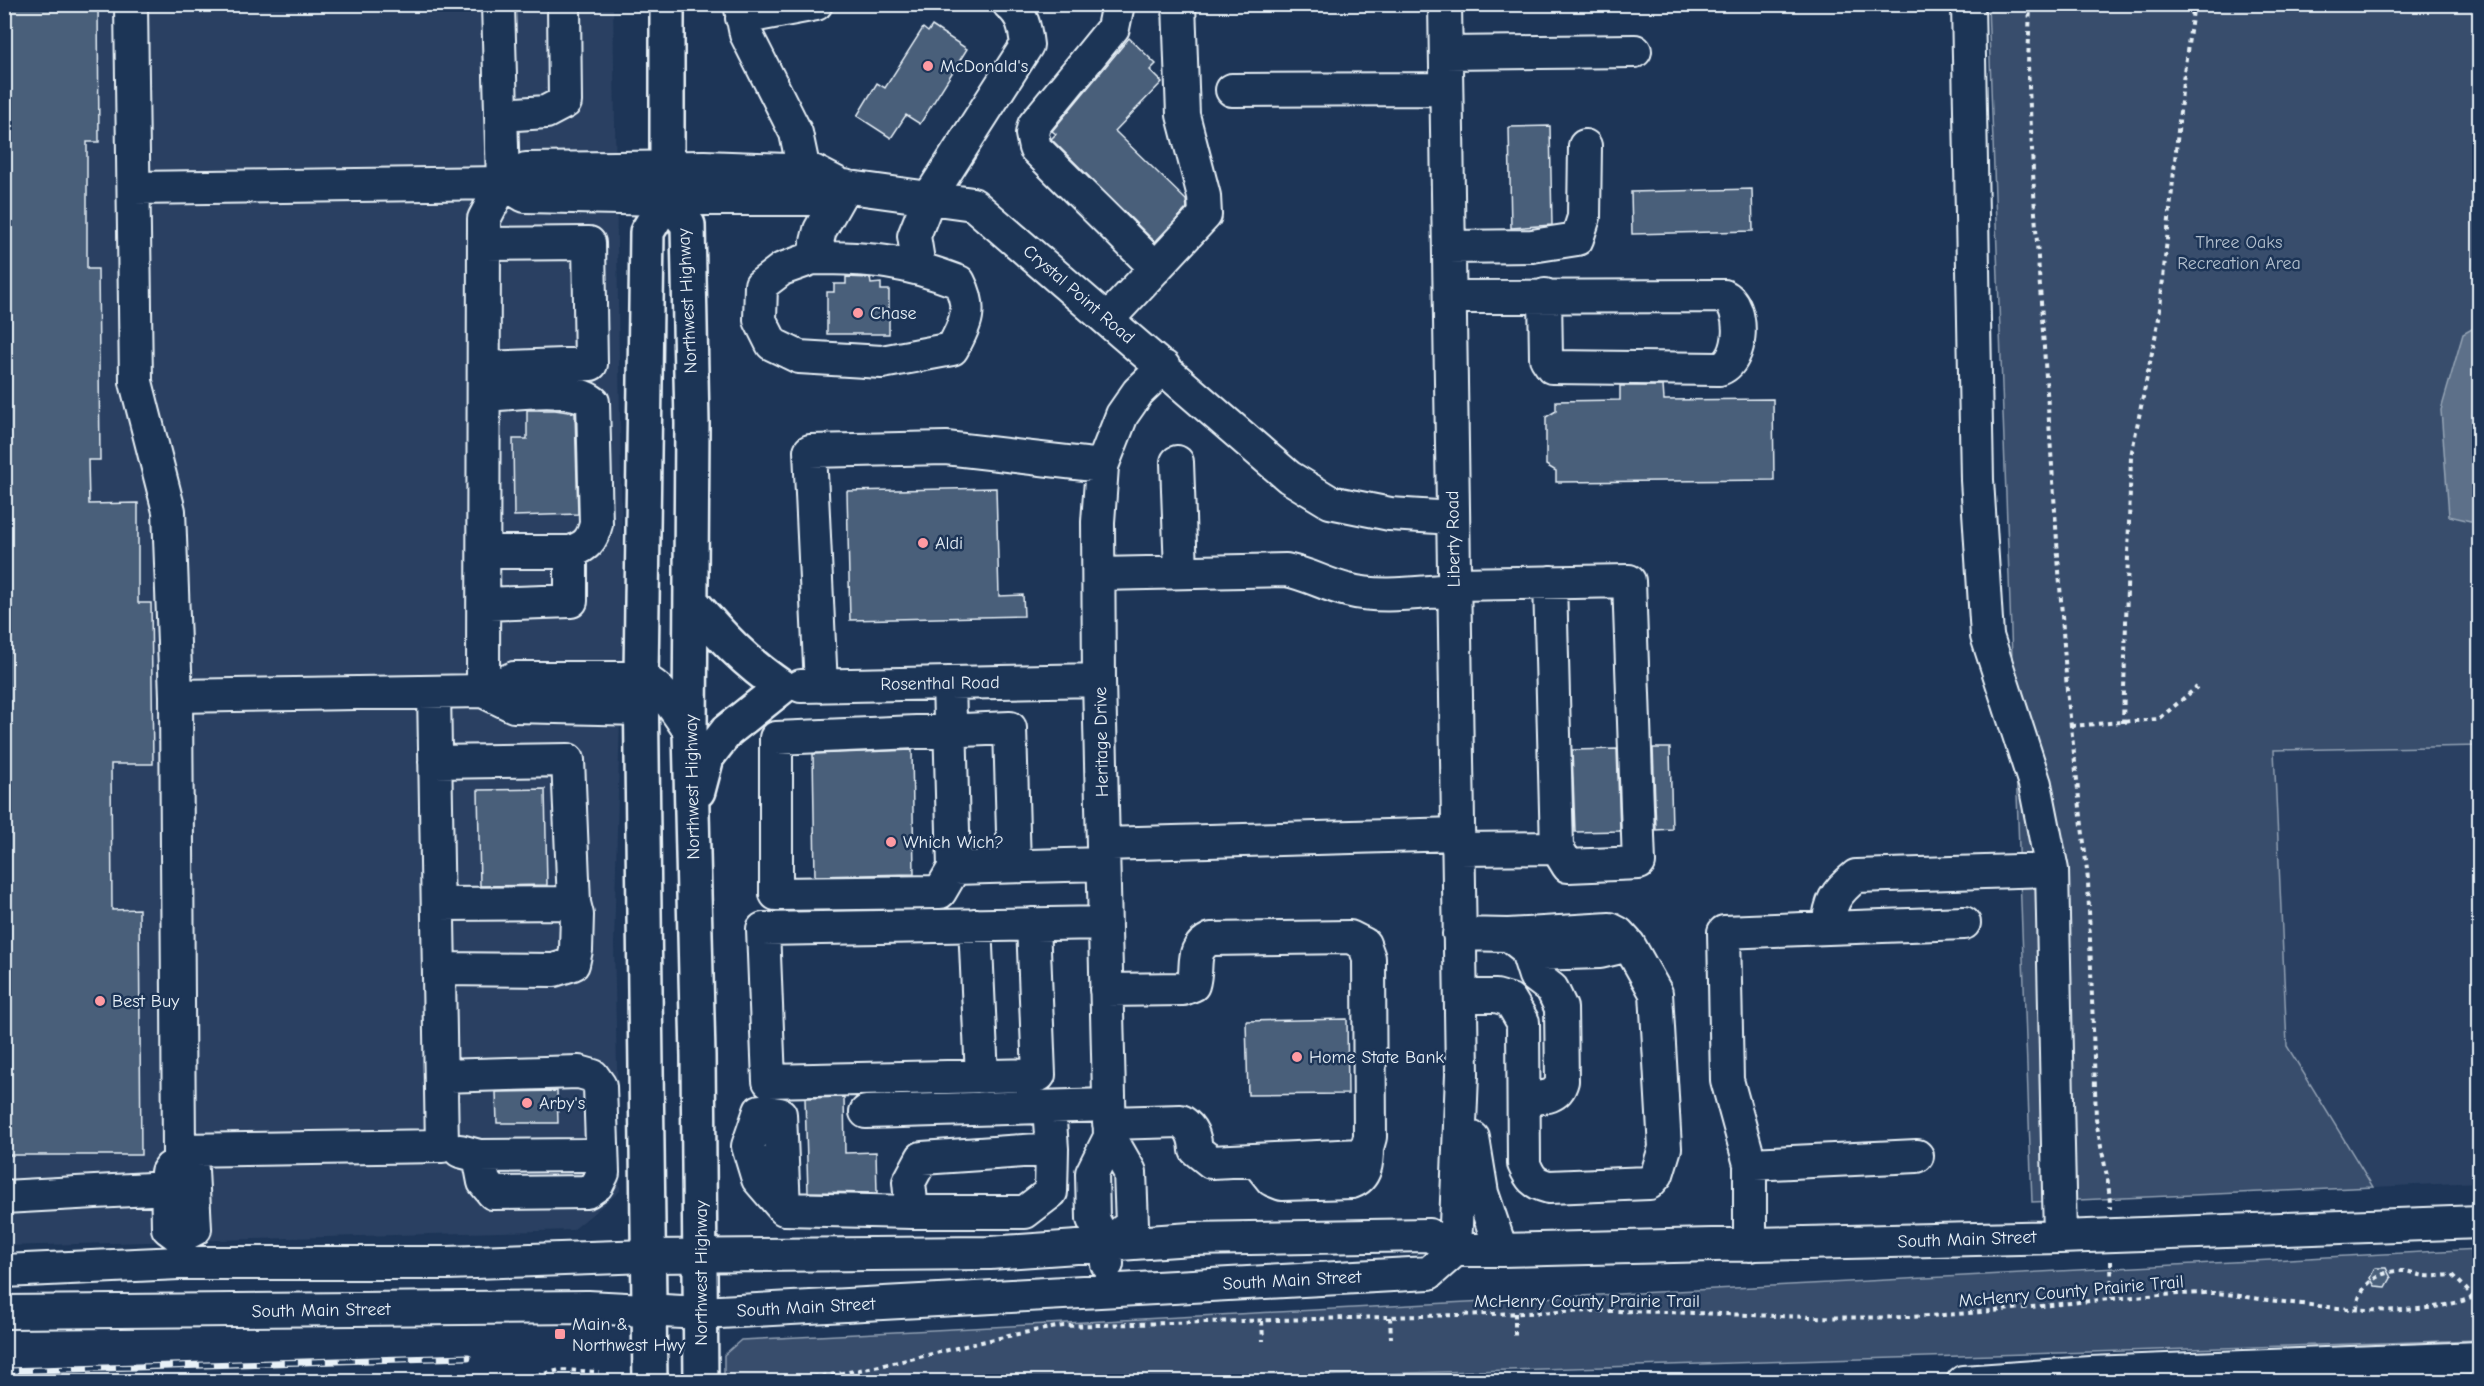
<svg xmlns="http://www.w3.org/2000/svg" width="2484" height="1386" font-family="'Comic Neue',sans-serif">
	<style>
		.built { fill: #2a4162 }
		.green { fill: #374d6c; stroke: #909fb2; stroke-width: 1.5 }
		.water { fill: #5d7089; stroke: #95a4b5; stroke-width: 1.5 }
		.building { fill: #495e7a; stroke: #e8f1f8; stroke-width: 1.5 }
		.lines { fill: none; stroke-linecap: round; stroke-linejoin: round }
		.minor-casing { stroke: #e8f1f8; stroke-width: 36 }
		.major-casing { stroke: #e8f1f8; stroke-width: 38 }
		.path { stroke: #e8f1f8; stroke-width: 4; stroke-dasharray: 4.5 4.5; stroke-linecap: butt }
		.minor { stroke: #1d3557; stroke-width: 32 }
		.major { stroke: #1d3557; stroke-width: 33 }
		.rail-casing { stroke: #e8f1f8; stroke-width: 7 }
		.rail { stroke: #1d3557; stroke-width: 4.5; stroke-dasharray: 14; stroke-linecap: butt }
		.poi-dot { fill: #ff9aa2; stroke: #1d3557; stroke-width: 2 }
		.labels { text-anchor: middle; stroke-width: 5; stroke-linejoin: round; paint-order: stroke }
		.poi-label { font-size: 18px; fill: #e8f1f8; stroke: #1d3557; text-anchor: start }
		.park-label { font-size: 18px; fill: #b3c0ce; stroke: #1d3557 }
		.street-label { font-size: 18px; fill: #e8f1f8; stroke: #1d3557 }
	</style>
	<rect width="100%" height="100%" fill="#1d3557"/>
	<filter id="ink" filterUnits="userSpaceOnUse"><feTurbulence type="fractalNoise" baseFrequency=".0167" numOctaves="2"/><feDisplacementMap in="SourceGraphic" scale="12" xChannelSelector="R" yChannelSelector="G"/><feConvolveMatrix kernelMatrix="1 2 1 2 8 2 1 2 1" color-interpolation-filters="sRGB"/></filter>
	<g filter="url(#ink)">
		<path class="built" d="M4,5H613L623,599L614,945L620,1191L573,1230L5,1246Z
			M2479,746V1182L2373,1187L2287,1046L2274,749Z"/>
		<path class="green" d="M1988,5H2479V746L2274,750L2287,1046L2373,1187L2032,1202Z
			M2479,1249V1340L1117,1382L724,1381V1355L741,1340Z"/>
		<path class="water" d="M2479,325V523L2449,516L2441,410L2463,334Z"/>
		<path class="building" d="M4,4H98L99,142H87V269H98L100,460H88L89,504L138,503V603H151L153,764H111L112,910L139,909L141,1155H4Z
			M932,26L967,49L920,124L906,115L891,138L857,116L877,83L885,88L923,28L928,32Z
			M1129,38L1156,64L1150,70L1162,82L1115,131L1186,200L1187,208L1155,242L1051,139L1056,134L1052,131Z
			M1550,126L1552,225L1511,228L1509,127Z
			M1752,189L1753,231L1632,234L1631,192Z
			M846,277L870,278L871,284L881,283V290H889V334H827V292H834V284H846Z
			M1620,386H1663L1664,400L1773,399L1774,480L1556,482V471L1546,465V417L1556,411V401L1620,400Z
			M527,410H555L575,413L578,514L514,516L513,439H527Z
			M996,488L999,596L1023,595L1024,616L850,620L847,491Z
			M1653,748H1670L1672,829L1656,830Z
			M1617,749L1620,831L1575,832L1572,750Z
			M912,750L914,874L815,876L813,754Z
			M545,789L547,885L480,886L478,790Z
			M1347,1019L1348,1094L1248,1095L1246,1021Z
			M557,1091L558,1123H497L496,1092Z
			M844,1097L845,1153L876,1152L877,1193L808,1192L805,1098Z
			M2375,1268H2386L2391,1278L2386,1287L2375,1286L2370,1278Z"/>
		<g class="lines">
			<g class="minor-casing">
				<path id="minor" d="M131,4L136,382L169,511L176,696L179,1150V1158L192,1170L195,1229L180,1237
					M740,4L746,34L796,133L804,171
					M1118,4L1113,28L1034,125L1032,134L1035,148L1156,268
					M1445,4L1462,1074L1455,1250
					M1968,4L1977,480L1987,636L2035,784L2052,870L2060,1237
					M742,18L816,4
					M1446,53L1635,51
					M1232,90L1446,89
					M501,115L546,112L565,102L564,4
					M503,183L526,169L704,167L813,171L842,186
					M134,188L503,183L525,196L667,199H816L832,187L842,186L973,204L1289,477L1330,502L1390,514L1453,518
					M1449,247L1532,246L1577,239L1584,217L1585,146
					M813,258C870,258 905,261 959,282C973,309 966,324 952,349L882,362L799,357L772,344L760,320L761,285L782,269L813,258L820,230L845,186
					M919,267L914,236L929,198L1027,45C1025,28 1023,15 1009,4
					M1450,297L1724,296C1745,305 1744,362 1719,369L1552,367L1546,358L1545,295
					M1108,319L1205,215L1204,196L1183,115L1179,4
					M484,368L591,364L589,243L484,244
					M484,395C513,394 570,384 593,402L596,524C592,540 587,546 571,552
					M1177,462L1181,572
					M484,552H571V601L484,604
					M1099,574L1286,570C1308,574 1326,585 1347,590C1381,599 1420,592 1454,590
					M1454,584L1629,581L1639,863L1568,866L1557,848L1550,582
					M949,683L954,868L1103,864
					M801,686L1099,680
					M821,686L810,451L946,448L1102,466
					M483,691L484,219L503,183L498,4
					M483,691L514,706L641,709
					M176,696L483,691L514,678H641C664,689 675,710 690,731
					M435,762L568,760L574,903L577,915L576,950L573,964L554,970L439,969
					M1103,844L1458,834
					M1458,849L1557,848
					M954,868L940,892L776,894V738L1010,728L1014,866
					M438,904L574,903
					M1033,924L1039,1075L769,1081L763,929L1105,923
					M975,925L982,1077
					M1828,928L1964,923
					M1459,934L1508,935L1610,929L1618,933L1629,945L1656,993L1665,1148L1657,1174L1649,1183L1549,1187C1533,1183 1530,1178 1524,1164L1523,1022L1510,1000L1496,996H1461
					M1514,939L1533,954L1600,952L1629,945
					M1106,990L1183,989L1193,985C1199,966 1189,949 1211,939L1350,937L1364,944L1369,958L1370,1137L1367,1148L1361,1155L1211,1162L1196,1150C1195,1137 1192,1128 1181,1121L1109,1123
					M441,1076L579,1072L593,1076L600,1086L603,1173L597,1185L587,1192L493,1193L484,1182L479,1156
					M1524,1098C1540,1097 1557,1100 1562,1081L1561,1008L1552,989L1535,976L1527,951
					M1049,1107L1052,1149L1051,1192L1025,1212H912L909,1182L922,1158L1052,1149
					M866,1112L1109,1105
					M1473,1138L1482,1193L1501,1250
					M179,1150L442,1146L434,692
					M460,1151L479,1156L585,1155
					M1256,1160L1272,1180L1282,1184L1352,1182C1366,1177 1367,1162 1367,1148
					M1750,1164L1917,1156
					M170,1168L167,1172L168,1228L180,1237
					M4,1197L168,1188
					M784,1209L758,1179L748,1146L760,1111L780,1114L784,1209L912,1212
					M1106,1245L1132,1224L1130,1172L1110,1137L1099,680L1098,522L1102,466L1122,415L1138,392L1164,367
					M1750,1245V1164L1727,1080L1724,932L1828,928C1830,902 1835,893 1856,876L2052,870
					M1107,1264L1106,1245L1093,1219L1092,1173L1110,1137
					M4,1271L179,1263H447L648,1256L990,1253L1191,1239L1429,1235L1455,1250H1501L2060,1237L2480,1222
					M4,1312L588,1307L701,1313L1429,1273L1455,1250
					M1963,1382L2090,1373L2480,1358"/>
			</g>
			<g class="major-casing">
				<path id="major" d="M667,199L688,225L692,424L690,731L698,1056L701,1382
					M692,602C720,635 746,663 782,687L727,731L707,757L698,791
					M650,1382L641,678L647,232L667,199V4"/>
			</g>
			<path class="path" d="M2030,4L2028,66L2035,213L2067,690L2088,880L2096,1118C2100,1149 2110,1178 2110,1209
				M2123,723L2131,456L2159,318L2184,72L2194,4
				M2071,726L2159,719L2197,687
				M2111,1261L2112,1298
				M2357,1309C2358,1286 2379,1270 2402,1271C2410,1271 2417,1275 2425,1276C2434,1277 2444,1275 2453,1275L2480,1304
				M1515,1313V1338
				M1390,1317L1391,1338
				M1262,1321L1263,1341
				M732,1380C773,1380 814,1379 854,1371C925,1358 993,1336 1064,1326L1598,1311C1701,1311 1804,1320 1907,1317C2008,1313 2108,1295 2210,1293C2229,1293 2249,1298 2268,1300C2337,1308 2413,1321 2480,1295
				M510,1382L560,1370L599,1372"/>
			<use href="#minor" class="minor"/>
			<use href="#major" class="major"/>
			<g class="rail-casing">
				<path id="rail" d="M4,1371L468,1357"/>
			</g>
			<use href="#rail" class="rail"/>
		</g>
	</g>
	<g class="poi-dot">
		<circle cx="928" cy="66" r="6"/>
		<circle cx="858" cy="313" r="6"/>
		<circle cx="923" cy="543" r="6"/>
		<circle cx="891" cy="842" r="6"/>
		<circle cx="100" cy="1001" r="6"/>
		<circle cx="1297" cy="1057" r="6"/>
		<circle cx="527" cy="1103" r="6"/>
		<rect x="554" y="1328" width="12" height="12" rx="3"/>
	</g>
	<g class="labels">
		<g class="poi-label">
			<text x="940" y="72">McDonald's</text>
			<text x="870" y="319">Chase</text>
			<text x="935" y="549">Aldi</text>
			<text x="903" y="848">Which Wich?</text>
			<text x="112" y="1007">Best Buy</text>
			<text x="1309" y="1063">Home State Bank</text>
			<text x="539" y="1109">Arby's</text>
			<text x="572" y="1330">Main &amp;<tspan x="572" dy="21">Northwest Hwy</tspan></text>
		</g>
		<g class="park-label">
			<text x="2239" y="248">Three Oaks<tspan x="2239" dy="21">Recreation Area</tspan></text>
		</g>
		<g class="street-label">
			<text transform="translate(1079 294) rotate(41)" y="6">Crystal Point Road</text>
			<text transform="translate(687 301) rotate(-93)" y="6">Northwest Highway</text>
			<text transform="translate(1453 539) rotate(-91)" y="6">Liberty Road</text>
			<text transform="translate(940 683) rotate(-1)" y="6">Rosenthal Road</text>
			<text transform="translate(1101 742) rotate(-91)" y="6">Heritage Drive</text>
			<text transform="translate(692 787) rotate(-91)" y="6">Northwest Highway</text>
			<text transform="translate(1967 1239) rotate(-2)" y="6">South Main Street</text>
			<text transform="translate(701 1273) rotate(-90)" y="6">Northwest Highway</text>
			<text transform="translate(1292 1280) rotate(-3)" y="6">South Main Street</text>
			<text transform="translate(2071 1291) rotate(-5)" y="6">McHenry County Prairie Trail</text>
			<text x="1587" y="1307">McHenry County Prairie Trail</text>
			<text transform="translate(806 1307) rotate(-3)" y="6">South Main Street</text>
			<text transform="translate(321 1310) rotate(-1)" y="6">South Main Street</text>
		</g>
	</g>
	<rect width="2484" height="1386" fill="none" stroke="#1d3557" stroke-width="24"/>
	<rect x="12" y="12" width="2460" height="1362" fill="none" stroke="#e8f1f8" stroke-width="2" filter="url(#ink)"/>
</svg>
